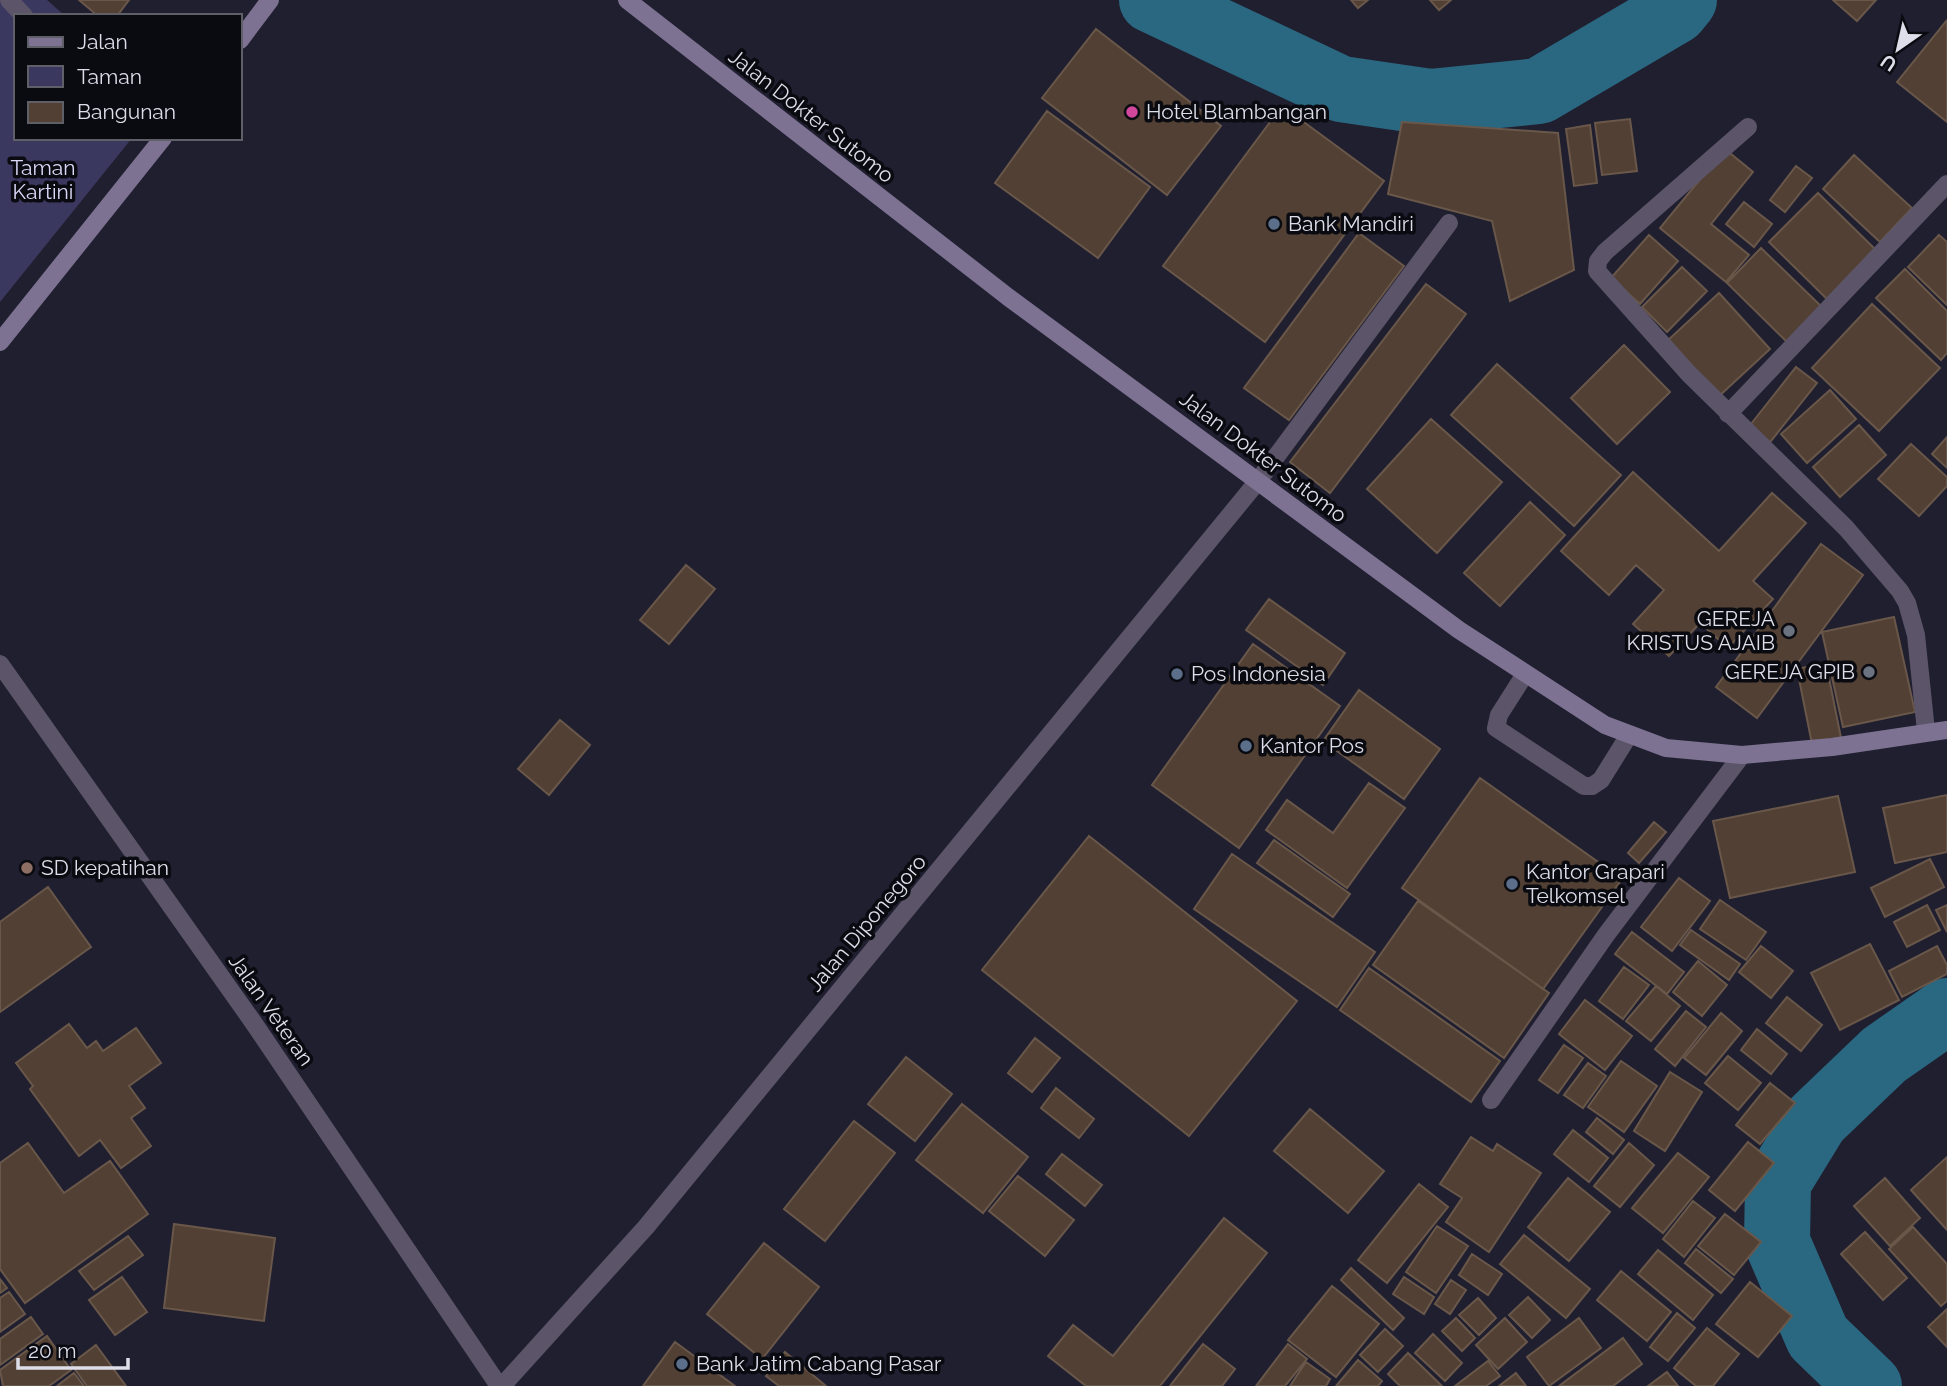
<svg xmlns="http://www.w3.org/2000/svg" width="1947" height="1386" font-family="Raleway,sans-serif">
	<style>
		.green { fill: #3b385f }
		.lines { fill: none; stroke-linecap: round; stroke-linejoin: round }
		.river { stroke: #2a6881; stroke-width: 66 }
		.building { fill: #514033; stroke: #69574a; stroke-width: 2 }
		.service { stroke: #5c5569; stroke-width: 18 }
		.minor { stroke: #5c5569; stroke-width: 18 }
		.secondary { stroke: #7d7292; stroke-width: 18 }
		.hotel-dot { fill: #d1479c; stroke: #0a0a11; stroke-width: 2.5 }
		.service-dot { fill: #5c6f8a; stroke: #0a0a11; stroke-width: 2.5 }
		.worship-dot { fill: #6b7280; stroke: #0a0a11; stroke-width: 2.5 }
		.education-dot { fill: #8d6e63; stroke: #0a0a11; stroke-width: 2.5 }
		.labels { text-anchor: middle; stroke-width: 7; stroke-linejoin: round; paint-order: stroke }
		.poi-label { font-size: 21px; fill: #dedeea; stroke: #0a0a11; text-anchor: start }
		.street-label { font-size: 21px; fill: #dedeea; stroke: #0a0a11 }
		.park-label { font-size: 21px; fill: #d8d8f7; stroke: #0a0a11 }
	</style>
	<rect width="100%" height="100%" fill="#201f30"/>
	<path class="green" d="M0,0H47L65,16H16V138H132L0,302Z"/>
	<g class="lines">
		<path class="river" d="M1152,0L1341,89L1430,102L1539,91L1675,11L1684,0
			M1869,1386L1818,1337L1777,1242L1778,1182L1816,1120L1884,1055L1947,1011"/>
	</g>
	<path class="building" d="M79,0H129L117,16H98Z
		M1351,0H1368L1358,8Z
		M1430,0H1451L1439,10Z
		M1833,0H1876L1857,21Z
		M1947,20V122L1897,82Z
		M1096,29L1221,126L1167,195L1042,98Z
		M1282,106L1384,181L1265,342L1163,266Z
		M1047,111L1150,187L1098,258L995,183Z
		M1630,119L1637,171L1602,175L1595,123Z
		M1402,122L1558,133L1574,270L1510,301L1492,221L1388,194Z
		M1590,125L1597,183L1574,186L1566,129Z
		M1725,149L1753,172L1711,224L1749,255L1726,282L1660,228Z
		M1854,155L1912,208L1880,242L1823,189Z
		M1796,166L1812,178L1785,212L1770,200Z
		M1818,193L1878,252L1829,301L1769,242Z
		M1744,202L1772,224L1754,247L1726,224Z
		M1359,233L1404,266L1289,420L1244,388Z
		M1649,235L1678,261L1640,304L1611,278Z
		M1939,235L1947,242V305L1908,267Z
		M1761,248L1823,308L1789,344L1727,283Z
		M1682,267L1707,291L1667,332L1642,307Z
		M1905,269L1947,311V353L1941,360L1876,298Z
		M1426,284L1466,314L1330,493L1290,462Z
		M1719,293L1770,349L1717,398L1666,342Z
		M1872,304L1940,368L1879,431L1812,368Z
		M1624,345L1670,392L1617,444L1571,398Z
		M1497,364L1621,475L1574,526L1451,415Z
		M1796,367L1817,383L1767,446L1747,429Z
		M1830,390L1856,419L1807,463L1781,434Z
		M1431,419L1502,482L1437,553L1367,489Z
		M1859,425L1886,455L1840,497L1813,467Z
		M1947,437V468L1932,454Z
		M1911,444L1947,477V486L1919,516L1878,479Z
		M1633,472L1719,551L1772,493L1806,523L1753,581L1773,599L1728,648L1700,623L1669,656L1633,624L1664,590L1636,565L1609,595L1561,551Z
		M1530,502L1565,535L1500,606L1464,573Z
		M1821,544L1863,575L1757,718L1716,687Z
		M686,565L715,589L669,644L640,620Z
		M1269,599L1345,653L1323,685L1246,630Z
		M1894,617L1915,712L1843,727L1822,632Z
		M1253,644L1340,706L1239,848L1152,785Z
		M1826,663L1841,738L1812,744L1797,669Z
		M1359,690L1440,749L1404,799L1323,741Z
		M560,720L590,745L549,795L518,769Z
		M1480,778L1622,879L1543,989L1402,888Z
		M1369,783L1405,808L1347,888L1266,830L1287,800L1333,833Z
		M1947,795V852L1895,863L1883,808Z
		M1838,796L1855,872L1730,898L1713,821Z
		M1654,822L1666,832L1639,863L1628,853Z
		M1089,836L1297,1001L1189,1136L982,970Z
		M1274,840L1350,894L1333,917L1257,863Z
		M1232,854L1375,952L1337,1007L1194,909Z
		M1930,859L1944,887L1885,917L1871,888Z
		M1679,878L1710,901L1672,951L1641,927Z
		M48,887L91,947L0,1012V922Z
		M1720,900L1766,932L1746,960L1700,929Z
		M1418,901L1549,993L1504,1058L1373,965Z
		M1927,905L1940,930L1907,947L1894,922Z
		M1947,905V932L1936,910Z
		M1691,930L1740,964L1729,980L1680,945Z
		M1632,932L1684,972L1667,994L1615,954Z
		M1870,944L1899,1000L1840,1030L1811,973Z
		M1761,946L1793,971L1771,998L1739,972Z
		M1937,946L1947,965V974L1902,997L1889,971Z
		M1698,961L1727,985L1702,1016L1673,992Z
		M1624,967L1649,985L1623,1019L1599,1001Z
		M1369,968L1500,1061L1471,1102L1340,1010Z
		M1656,986L1680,1006L1651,1041L1626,1021Z
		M1787,997L1822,1025L1801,1051L1766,1023Z
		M1585,1000L1632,1036L1605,1070L1559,1034Z
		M1686,1011L1706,1027L1675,1066L1655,1049Z
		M1721,1013L1742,1031L1706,1075L1684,1058Z
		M69,1024L87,1048L96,1041L103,1051L136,1028L161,1063L129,1086L145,1108L131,1118L151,1146L121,1168L100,1140L79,1156L30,1089L33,1086L16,1063Z
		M1757,1029L1787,1054L1771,1074L1741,1050Z
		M1035,1038L1060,1058L1032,1092L1008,1073Z
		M1564,1045L1583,1058L1558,1093L1539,1080Z
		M1728,1056L1761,1083L1738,1110L1705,1083Z
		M906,1057L952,1094L915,1141L868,1104Z
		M1621,1061L1657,1086L1624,1132L1588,1107Z
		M1588,1063L1606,1076L1583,1108L1564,1095Z
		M1670,1072L1702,1092L1665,1151L1634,1131Z
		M1770,1083L1795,1103L1760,1144L1736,1125Z
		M1056,1088L1094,1119L1079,1138L1041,1108Z
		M962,1104L1028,1157L983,1213L916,1160Z
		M1310,1109L1384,1171L1348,1213L1274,1151Z
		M1597,1118L1624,1140L1613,1154L1586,1132Z
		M854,1121L895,1153L825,1241L784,1209Z
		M1573,1130L1608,1158L1589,1182L1554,1154Z
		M1471,1137L1493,1151L1497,1144L1541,1173L1489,1252L1446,1222L1462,1198L1440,1184Z
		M1748,1142L1774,1163L1735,1211L1709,1190Z
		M28,1143L64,1193L110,1161L148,1214L25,1303L0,1269V1163Z
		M1629,1143L1654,1165L1620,1207L1594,1186Z
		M1678,1153L1709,1177L1663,1233L1632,1208Z
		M1062,1154L1102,1185L1085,1206L1046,1174Z
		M1947,1157V1230L1911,1190Z
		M1018,1176L1074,1220L1045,1256L989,1211Z
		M1568,1178L1610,1212L1569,1261L1528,1227Z
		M1885,1178L1920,1218L1890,1246L1854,1206Z
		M1419,1184L1448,1207L1387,1283L1358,1260Z
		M1693,1201L1715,1218L1684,1257L1663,1239Z
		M1725,1214L1761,1242L1734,1275L1698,1246Z
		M1224,1218L1267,1253L1160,1386H1086L1048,1356L1073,1325L1113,1356Z
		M174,1224L275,1238L264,1321L164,1308Z
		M1437,1226L1468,1246L1436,1293L1406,1272Z
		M1913,1227L1947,1264V1301L1941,1306L1889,1249Z
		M1865,1232L1907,1278L1883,1300L1841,1254Z
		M1524,1235L1590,1289L1566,1318L1500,1264Z
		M128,1236L143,1255L94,1290L79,1271Z
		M764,1243L819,1287L762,1359L707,1314Z
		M1696,1249L1733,1279L1721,1293L1685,1263Z
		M1658,1250L1713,1295L1693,1320L1638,1274Z
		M1472,1254L1502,1274L1488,1295L1459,1275Z
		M1351,1268L1404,1318L1393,1330L1341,1280Z
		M1621,1271L1671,1312L1647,1341L1597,1300Z
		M122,1277L147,1312L115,1335L89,1300Z
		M1404,1277L1434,1297L1424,1314L1393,1294Z
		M0,1279L7,1288L0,1293Z
		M1451,1280L1466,1290L1450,1314L1435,1304Z
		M1750,1282L1792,1316L1758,1357L1716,1324Z
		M1332,1286L1379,1324L1336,1377L1288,1340Z
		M9,1292L25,1314L0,1332V1298Z
		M1528,1297L1550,1320L1532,1338L1509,1315Z
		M1478,1298L1496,1318L1479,1335L1459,1315Z
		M1947,1309V1347L1928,1327Z
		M1677,1313L1695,1328L1668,1361L1650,1347Z
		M31,1317L43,1334L0,1365V1339Z
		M1456,1318L1475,1338L1462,1351L1442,1331Z
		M1505,1318L1527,1342L1498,1369L1476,1345Z
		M1579,1318L1601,1348L1549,1386L1527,1357Z
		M1707,1328L1739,1354L1713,1386H1696L1674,1368Z
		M1385,1329L1403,1346L1378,1372L1360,1355Z
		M1433,1334L1462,1363L1445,1381L1415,1353Z
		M47,1336L71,1370L49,1386H3L0,1370Z
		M1623,1338L1642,1364L1613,1386H1559Z
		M675,1342L735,1386H643Z
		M1203,1344L1235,1369L1222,1386H1170Z
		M1288,1344L1307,1359L1285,1386H1256Z
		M96,1345L126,1386H87L71,1364Z
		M785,1352L826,1386H779L766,1376Z
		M1408,1353L1442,1386H1400L1388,1374Z
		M1358,1360L1382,1381L1378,1386H1336Z
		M1488,1361L1500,1376L1486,1386H1455Z
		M1306,1362L1330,1379L1326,1386H1290Z
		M1667,1372L1678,1386H1648Z
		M74,1373L84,1386H57Z
		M1516,1373L1526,1386H1499Z"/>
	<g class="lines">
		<path class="service" d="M9,0L24,16
			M1258,481L1449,223
			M1525,674L1499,715L1496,728L1584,786H1592L1601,780L1629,735"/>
		<path class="minor" d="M1748,127L1605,252L1598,261L1597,271L1689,374L1846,528L1900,591L1907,603L1916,635L1926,731
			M1728,414L1947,184
			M0,664L253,1022L499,1386
			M1491,1100L1606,935L1742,755
			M502,1386L646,1227L1258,481"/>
		<path class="secondary" d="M627,0L1008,297L1459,630L1605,725L1666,748L1742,755L1832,747L1947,730
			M240,40L270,0
			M0,342L163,138"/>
	</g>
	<circle class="hotel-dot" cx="1132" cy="112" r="7"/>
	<g class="service-dot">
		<circle cx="1274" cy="224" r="7"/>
		<circle cx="1177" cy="674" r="7"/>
		<circle cx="1246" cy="746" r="7"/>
		<circle cx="1512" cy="884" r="7"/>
		<circle cx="682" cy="1364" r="7"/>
	</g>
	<g class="worship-dot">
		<circle cx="1789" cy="631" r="7"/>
		<circle cx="1869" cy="672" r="7"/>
	</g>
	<circle class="education-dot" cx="27" cy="868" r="7"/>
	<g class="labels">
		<g class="poi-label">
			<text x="1146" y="119">Hotel Blambangan</text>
			<text x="1288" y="231">Bank Mandiri</text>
			<text x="1775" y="626" text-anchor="end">GEREJA<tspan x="1775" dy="24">KRISTUS AJAIB</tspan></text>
			<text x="1855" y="679" text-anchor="end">GEREJA GPIB</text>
			<text x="1191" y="681">Pos Indonesia</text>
			<text x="1260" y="753">Kantor Pos</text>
			<text x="41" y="875">SD kepatihan</text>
			<text x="1526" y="879">Kantor Grapari<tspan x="1526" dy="24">Telkomsel</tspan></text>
			<text x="696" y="1371">Bank Jatim Cabang Pasar</text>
		</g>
		<g class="street-label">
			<text transform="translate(811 116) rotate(38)" y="7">Jalan Dokter Sutomo</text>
			<text transform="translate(1263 457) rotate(37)" y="7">Jalan Dokter Sutomo</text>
			<text transform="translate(867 923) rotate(-50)" y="7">Jalan Diponegoro</text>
			<text transform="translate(271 1010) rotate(55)" y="7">Jalan Veteran</text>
		</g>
		<g class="park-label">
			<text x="43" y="175">Taman<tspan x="43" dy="24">Kartini</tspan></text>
		</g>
	</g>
	<rect x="14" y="14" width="228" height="126" fill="#0a0a11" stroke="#5f5f68" stroke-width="2"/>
	<rect x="28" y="37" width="35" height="10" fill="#7d7292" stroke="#5f5f68" stroke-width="2"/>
	<text x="77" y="49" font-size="21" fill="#dedeea">Jalan</text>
	<rect x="28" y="66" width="35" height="21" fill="#3b385f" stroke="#5f5f68" stroke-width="2"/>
	<text x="77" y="84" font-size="21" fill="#dedeea">Taman</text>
	<rect x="28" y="102" width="35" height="21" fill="#514033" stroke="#5f5f68" stroke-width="2"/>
	<text x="77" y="119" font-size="21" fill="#dedeea">Bangunan</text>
	<g transform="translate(1898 49) rotate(214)" stroke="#0a0a11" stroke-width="5" paint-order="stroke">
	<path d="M0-5L12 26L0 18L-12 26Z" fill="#dedeea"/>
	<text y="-10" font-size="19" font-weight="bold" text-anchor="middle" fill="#dedeea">U</text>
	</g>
	<path d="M18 1358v10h110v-10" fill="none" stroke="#dedeea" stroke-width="3.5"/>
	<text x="28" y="1358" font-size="21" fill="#dedeea" stroke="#0a0a11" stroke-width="5" paint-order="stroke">20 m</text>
</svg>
